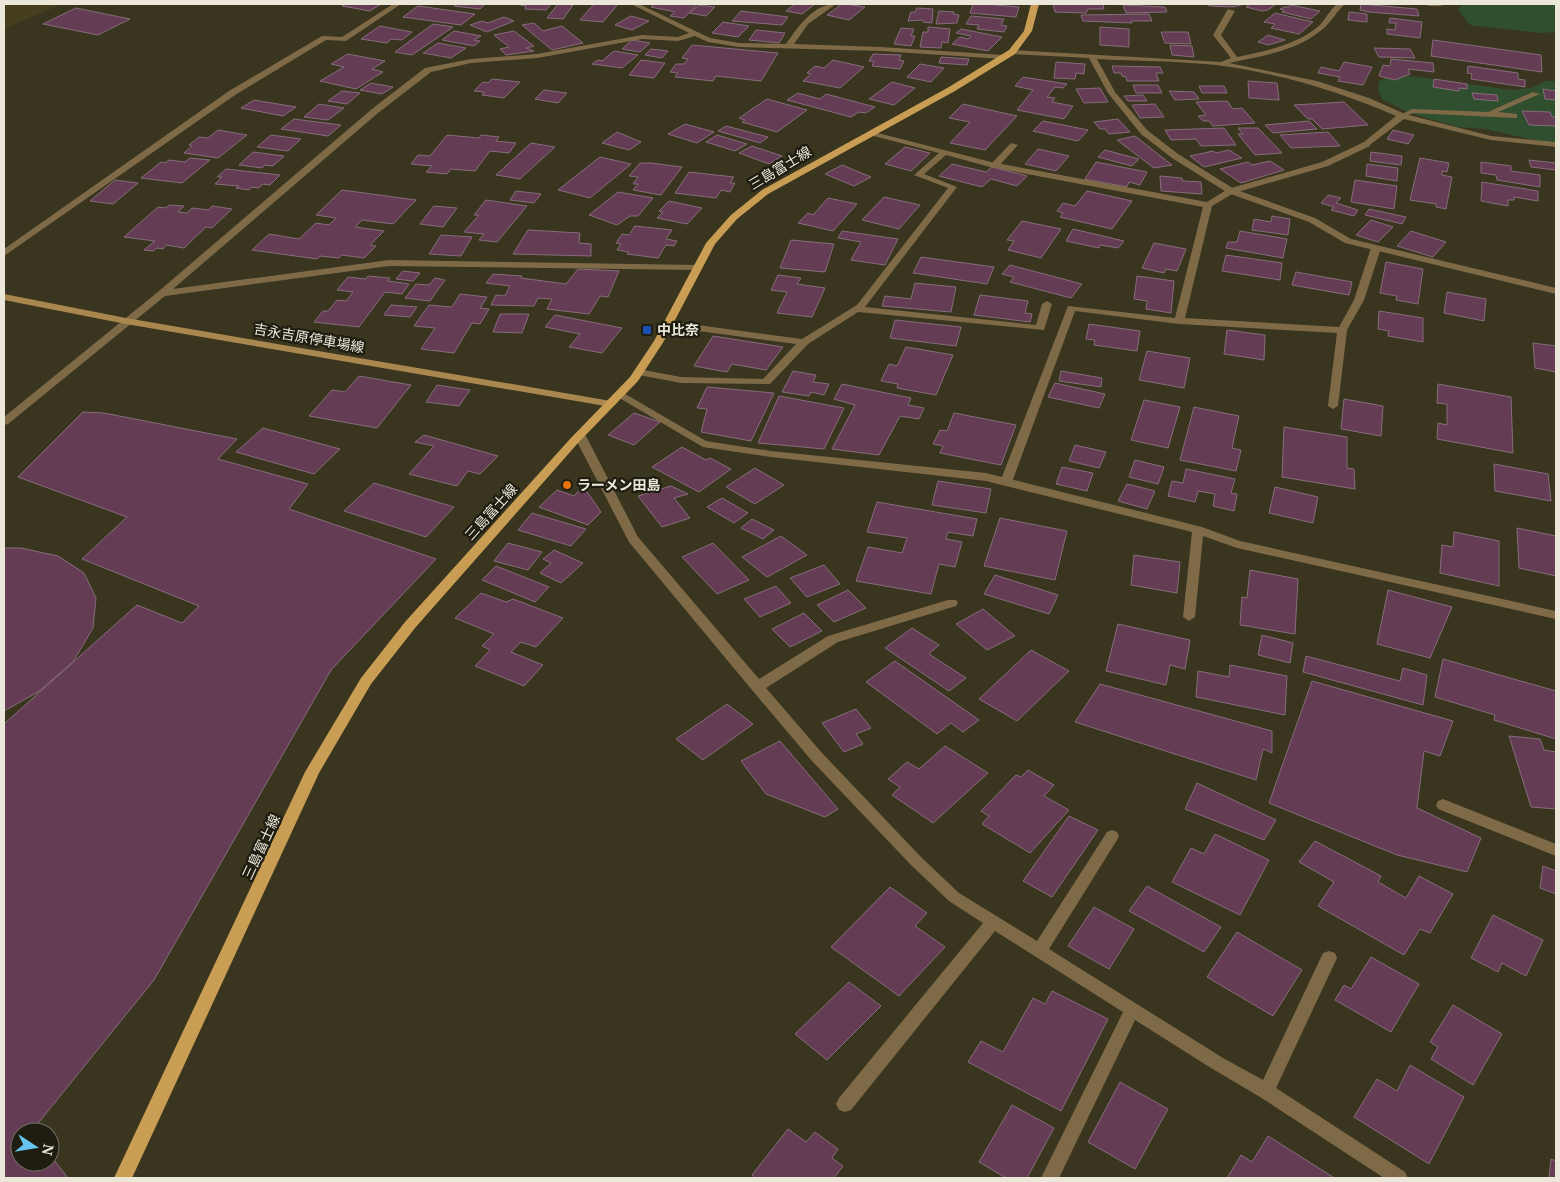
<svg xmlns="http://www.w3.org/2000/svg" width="1560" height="1182" font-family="'Noto Serif','Noto Sans JP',serif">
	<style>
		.built { fill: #453e1f }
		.green { fill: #304f2f }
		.building { fill: #643d54; stroke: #866d7b }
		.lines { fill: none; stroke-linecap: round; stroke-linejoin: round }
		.service { fill: #7f6a48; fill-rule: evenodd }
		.minor { fill: #7f6a48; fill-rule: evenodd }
		.secondary { fill: #a9874f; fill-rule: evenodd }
		.primary { fill: #c99e54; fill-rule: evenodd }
		.transit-dot { fill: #1a4fb4; stroke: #1f1d12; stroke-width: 2 }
		.food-dot { fill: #e8710a; stroke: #1f1d12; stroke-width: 2 }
		.labels { text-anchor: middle; stroke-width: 4.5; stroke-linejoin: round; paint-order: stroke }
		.street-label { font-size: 14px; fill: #ebe8d9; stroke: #1f1d12 }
		.poi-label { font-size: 14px; font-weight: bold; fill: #ebe8d9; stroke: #1f1d12; text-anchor: start }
	</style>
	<rect width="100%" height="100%" fill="#3a351e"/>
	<path class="built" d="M4,4H62L4,29Z"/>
	<path class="green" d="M1464,4H1556V32L1540,33L1470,25L1458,9Z
		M1396,74L1512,90L1532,88L1545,81H1556V145L1485,129L1459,127L1412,114L1383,100L1378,91L1379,81Z"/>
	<path class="building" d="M346,4H381L370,11L342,6Z
		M456,4H485L480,9L454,6Z
		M521,4H551L546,10L525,9L526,6L520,5Z
		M558,4L573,5L563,19L547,18Z
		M594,4H618L603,22L580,20Z
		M654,4H697L684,18L670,16L675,12L651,7Z
		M795,4H815L802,14L786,11Z
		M842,4H846L865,7L849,20L827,15Z
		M973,4H985L1019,7L1016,17L970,13Z
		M1053,4H1103L1104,9H1088L1086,13L1055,12Z
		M1208,4H1245L1233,7L1209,6Z
		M1250,4H1276L1268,10L1262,11L1246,7Z
		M1361,4L1417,9L1419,16L1369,12L1360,10Z
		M699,5L715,7L706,16L689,13Z
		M1123,5L1165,7L1167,12L1126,13Z
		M1291,5L1320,11L1311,19L1282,12L1284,10L1280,9L1284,7H1288Z
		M418,6L475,14L461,25L403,17Z
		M76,8L130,19L98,35L43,24Z
		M917,8L933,9L932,23L923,22V20L908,21L911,12H915Z
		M741,11L788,17L782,25L732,21Z
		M939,11L954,12L953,14L959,15L957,23L936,24Z
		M1349,12L1367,14V22L1348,20Z
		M1275,13L1313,22L1299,34L1271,28L1275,24L1264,22Z
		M1149,14L1152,21H1131L1132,23L1083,21L1081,15Z
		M631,16L649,21L632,30L615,25Z
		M971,16L1004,19L1001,25L1007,26L1004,32L977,29L979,25L966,24Z
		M504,17L514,21L487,32L470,25L482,21L488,23Z
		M1390,18L1422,22L1420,38L1387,34V29L1395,30L1396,23H1389Z
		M723,22L749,26L738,37L712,33Z
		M534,23L543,31L562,26L583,43L552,50L522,25Z
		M433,24L453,27L412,55L395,52Z
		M380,26L412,32L402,40L391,39L387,43L361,39Z
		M928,27L950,29L948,43L942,42L941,48L920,47L923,32H928Z
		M1100,27L1129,29V47L1100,45Z
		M901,28L914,29L911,36H915L911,46L894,44Z
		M961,29L1002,37L988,51L952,44L960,37L968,39L971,36L956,33Z
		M756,30L785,33L779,43L749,40Z
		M454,31L481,36L474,40L480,41L474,46L442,40Z
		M514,31L534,46L526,48L534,51L506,55L500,49L509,47L494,35Z
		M1161,32H1188L1191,44L1165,43Z
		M1268,35L1285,40L1268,45L1258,42Z
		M632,40L650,43L640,52L622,49Z
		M1433,40L1541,55L1542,72L1431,56Z
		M438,43L466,48L451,58L423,53Z
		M692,45L778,53L761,81L716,76L713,81L675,77L678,73L670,72L676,64H684L688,59L682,58Z
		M1170,45L1192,46L1194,57L1172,55Z
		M1374,48L1410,49L1415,58L1379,57Z
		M651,49L668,51L662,58L645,55Z
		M614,51L638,55L622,68L592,64L598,60L602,61Z
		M348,54L385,61L372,69L383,72L356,89L320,81L344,67L331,64Z
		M873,54L901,55L899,60L904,61L900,69L872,66L874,61H869Z
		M941,57L969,59L967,65L939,63Z
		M1391,59L1433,63L1434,72L1408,69L1410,74L1395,80L1379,76L1383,65L1390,66Z
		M641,60L665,63L654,78L629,75Z
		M833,60L864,67L840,88L803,81L811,74L807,73L815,66L824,68Z
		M1056,62L1085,64L1084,74L1076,73L1075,79L1054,78Z
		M1344,62L1372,67L1363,85L1338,81L1340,77L1318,73L1321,67L1339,71Z
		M920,64L944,68L931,82L907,77Z
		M1112,66L1160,67L1163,73H1156L1159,81H1127L1126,77L1122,76L1121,73H1114Z
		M1468,66L1518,73V79L1525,80V87L1471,79L1472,74L1467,73Z
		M1023,77L1067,84L1063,88L1055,87L1047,97L1055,98L1052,102L1073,106L1064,119L1017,110L1033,90L1015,86Z
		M492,79L520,82L504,98L482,95L484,92L474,91L483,82L488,83Z
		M1434,79L1467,84V89L1459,88V91L1433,87Z
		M1248,81L1277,83L1279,100L1249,98Z
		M892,82L915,88L894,105L869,99Z
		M371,83L393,87L382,94L360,90Z
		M1133,85H1158L1162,93H1136Z
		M1199,86H1224L1227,93H1202Z
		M1100,88L1108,102L1084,103L1076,89Z
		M1543,89L1556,91V100L1545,99Z
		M544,90L567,93L558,103L535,99Z
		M342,91L360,93L347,104L328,101Z
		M1169,91L1194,92L1199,99L1175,100Z
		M798,93L820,99L826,94L875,107L866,113L859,112L851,117L787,100Z
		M1472,93L1497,95L1498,101L1474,99Z
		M1143,95L1147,101H1128L1124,96Z
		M767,99L807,110L777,132L742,122L745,120L739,118Z
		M254,100L296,107L283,116L241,108Z
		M1227,101L1233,109L1242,108L1255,123L1213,126L1209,121H1203L1198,116L1206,115L1196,102Z
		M1344,102L1368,125L1322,129L1312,119H1308L1294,105Z
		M319,104L344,108L328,120L304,117Z
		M963,104L1017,116L985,150L950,143L970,122L949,118Z
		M1155,104L1164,117L1140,118L1132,105Z
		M1522,111L1550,112L1552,117H1556V126L1529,125Z
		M294,119L341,125L328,136L281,129Z
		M1118,119L1130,132L1109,134L1105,129H1100L1094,122Z
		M1043,121L1088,130L1078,141L1033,131Z
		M1309,121L1317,129L1273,133L1265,125Z
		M685,124L714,132L697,143L668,134Z
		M726,126L768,137L760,143L718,131Z
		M1224,128L1236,145L1201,146L1196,139L1171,140L1165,130Z
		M1238,128H1258L1282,153L1255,155L1238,134H1243Z
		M218,130L247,135L218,158L184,153L192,146L189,145L199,137L208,138Z
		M1393,130L1414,135L1408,144L1387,139Z
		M617,132L641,142L629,150L602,143Z
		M1328,132L1340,146L1291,148L1280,135Z
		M271,135L301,139L288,151L257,147Z
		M447,135L479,138L481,135L499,137L496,141L516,143L509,153L490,151L475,171L451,169L447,174L426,172L432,166L411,164L418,155L430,156Z
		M717,135L747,144L735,151L706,142Z
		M1135,136L1172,165L1154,168L1117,140Z
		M531,143L555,147L520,179L496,175Z
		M752,146L782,156L769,164L739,153Z
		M905,147L930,153L911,171L885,164Z
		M1038,149L1069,156L1056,171L1025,164Z
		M1105,150L1139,159L1132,166L1098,157Z
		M1229,150L1242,158L1204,167L1190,156L1213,151L1216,153Z
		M253,152L284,156L273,166L265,165L262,168L239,165Z
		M1371,152L1402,156L1401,165L1370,161Z
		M600,157L631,164L590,198L558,190Z
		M190,158L210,160L182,183L141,178L161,162L165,163L169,160L185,162Z
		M1420,158L1449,163L1447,172L1442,171V175L1452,177L1446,209L1436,207V204L1410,200Z
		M1529,160L1556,163V170L1531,167Z
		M1270,161L1284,170L1241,183L1220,169L1248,162L1252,165Z
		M1096,162L1147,172L1140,185L1129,182L1127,187L1085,179Z
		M1481,162L1511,166V171L1540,175V187L1497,180L1496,175L1481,173Z
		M640,163H651L682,167L661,195L633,190L638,184H633L638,177L629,176Z
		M952,164L986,172L992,167L1027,176L1017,186L991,179L982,187L939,176Z
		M1367,164L1398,168L1397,181L1366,176Z
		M842,165L871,177L854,186L825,174Z
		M226,169L280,175L270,185L263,184L259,188L251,187L249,190L236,188L239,186L215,184L222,177H217Z
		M689,172L734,177L730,183H735L730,192L721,190L716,198L675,193Z
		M1160,176L1182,178L1183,181L1201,182L1202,194L1161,191Z
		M115,180L138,183L113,204L90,201Z
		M1355,180L1397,186L1394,209L1351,202Z
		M1482,182L1538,191V201L1514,197V200H1508V206L1481,201Z
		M342,190L416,200L393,224L362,220L355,227L384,231L370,245L376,246L364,258L342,255L339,258L320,256L317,259L252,250L269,234L299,239L316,223L329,225L336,218L316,215Z
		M516,191L541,194L534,203L510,200Z
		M1087,191L1132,201L1112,229L1060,217L1063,213L1057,211L1063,203L1075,206Z
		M618,192L653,198L638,216H630L617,225L589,215Z
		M1328,195L1341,198L1336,203L1358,210L1354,216L1331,210L1334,207L1321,203Z
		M884,197L920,205L899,229L862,220Z
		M828,198L857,204L833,231L798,223L808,213L813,215Z
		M486,200L527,206L497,242L479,240L484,234L464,232L479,215H474Z
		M669,201L702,208L687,224L657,218L663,212L659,211Z
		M169,205L184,206L178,212L187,213L192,208L209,210L212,206L232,209L212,228L206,227L184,248L166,245L163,249L157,248L153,251L144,250L155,241L124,237L158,207L166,208Z
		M434,206L457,208L443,227L420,224Z
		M1369,209L1406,217L1402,224L1365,215Z
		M1272,216L1290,219L1288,235L1252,230L1254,219L1271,222Z
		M1371,220L1393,227L1378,242L1356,235Z
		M1022,221L1061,229L1041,258L1008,250L1014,241L1007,240Z
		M635,226L672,230L666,239L677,241L674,246L666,245L658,258L627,254L629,252L617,250L621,244L616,243L622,234L629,235Z
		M1073,229L1124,241L1118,248L1100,245L1099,248L1066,241Z
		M528,230L580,233L579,243L591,244V256L513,254Z
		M842,231L898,239L885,265L851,260L861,242L838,238Z
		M1240,231L1287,239L1283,258L1226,248L1228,242H1237Z
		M1411,231L1446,242L1433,257L1397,246Z
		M441,235L472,237L461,256L429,254Z
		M791,240L834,244L825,272L780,268Z
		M1154,243L1186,249L1177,271L1166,269L1164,273L1142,268Z
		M1226,255L1282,263L1280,280L1222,271Z
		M921,257L994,267L987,284L913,273Z
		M1386,262L1423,269L1418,304L1396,300L1397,296L1380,293Z
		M1010,265L1082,284L1071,298L1010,282L1014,277L1002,274Z
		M578,269L619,271L608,297L600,296L589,314L547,309L552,299L538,298L534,306L491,305L496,295L505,296L510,286L486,283L493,274L522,276L521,278L566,284Z
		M403,271L420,273L413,281L396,279Z
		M1296,272L1352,282L1349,295L1292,285Z
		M778,275L801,278L797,284L825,288L812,317L777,313L787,292L771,290Z
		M368,276L390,278L388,281L409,284L402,294L385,292L359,327L314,322L323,311H328L337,300L346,301L353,292L337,290L348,277L366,279Z
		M1137,276L1174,281L1171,313L1146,309L1147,301L1134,299Z
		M435,278L445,280L430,301L405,298L416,284L429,285Z
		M915,283L956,287L951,312L882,306L885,296L911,299Z
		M1447,292L1486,299L1484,321L1444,313Z
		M460,294L487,297L480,308L489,309L480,324L472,323L454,353L421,349L435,328L414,326L429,305L452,307Z
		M980,295L1028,301L1025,313L1032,314L1030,322L974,315Z
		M391,305L417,307L410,317L384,315Z
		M1379,311L1423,318V342L1388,336L1389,331L1378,329Z
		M500,314H529L522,333L493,332Z
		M555,315L622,328L602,353L569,347L580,334L545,327Z
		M895,320L961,327L956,346L890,338Z
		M1089,324L1140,331L1137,351L1094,345L1095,340L1086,339Z
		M1227,330L1265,335L1264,360L1224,354Z
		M713,336L783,347L766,370L732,364L727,372L694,366Z
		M1533,343L1556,346V372L1535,368Z
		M906,347L953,355L936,395L897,388L898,384L881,381L889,364L897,366Z
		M1147,351L1190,358L1184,388L1139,380Z
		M793,371L816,375L813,382L829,384L824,395L811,392L809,396L782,392Z
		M1061,371L1102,378L1101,387L1059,381Z
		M359,376L411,385L377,428L309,416L332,390L345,392Z
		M1055,383L1105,394L1099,408L1048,397Z
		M842,384L911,398L908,405L924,408L919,419L900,416L879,455L832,449L855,405L834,399Z
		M1438,384L1511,397L1513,453L1437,439L1438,423L1447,425V404L1437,403Z
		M437,385L470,390L459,406L426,402Z
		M707,387L774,393L751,441L701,432L707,409L697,408Z
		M779,396L844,408L824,449L758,443Z
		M1344,399L1383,406L1381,436L1341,429Z
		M1144,400L1180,407L1168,448L1131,440Z
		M1194,407L1239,416L1232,448L1241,450L1236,471L1180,460Z
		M83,412L104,413L237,439L218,459L308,484L289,509L436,559L331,670L154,980L31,1132H20V1162H50V1155L68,1178H4V724L137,605L182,623L199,606L82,559L127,517L18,477Z
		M634,413L660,422L634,445L608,435Z
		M954,413L1016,425L1001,465L940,453L943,446L933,444L940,430L947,431Z
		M1284,427L1347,437V468L1354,469L1355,489L1282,477Z
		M263,428L340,449L314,474L236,452Z
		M424,435L498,456L480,474L468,471L457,486L409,474L434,446L415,442Z
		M1075,445L1106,452L1099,468L1069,461Z
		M682,447L706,460L710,458L731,469L699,492L652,467Z
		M1135,460L1164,467L1158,484L1129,477Z
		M1494,464L1548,474L1551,501L1495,491Z
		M1062,467L1093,473L1087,491L1056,484Z
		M755,468L784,485L755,504L726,487Z
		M1186,469L1235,479L1231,493L1237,494L1234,511L1213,506L1215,494L1198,491L1195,502L1168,496L1172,481L1183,483Z
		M938,481L991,489L986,513L932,505Z
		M374,483L454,507L426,537L344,511Z
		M1127,484L1155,491L1147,509L1118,501Z
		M583,486L601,512L588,525L539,507L557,490L574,496Z
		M671,486L688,494L674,498L690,518L662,527L638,496Z
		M1275,487L1318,497L1313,523L1269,513Z
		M722,498L748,513L734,523L707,507Z
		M877,502L977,519L973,536L948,532L946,539L962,542L955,567L939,564L931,594L856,581L868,547L902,553L907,538L867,532Z
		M532,513L586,529L571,546L518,530Z
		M1000,518L1067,531L1055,580L984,566Z
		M752,519L774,530L763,539L741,528Z
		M1517,528L1556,536V576L1519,568Z
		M1454,532L1499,541V586L1440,573L1442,545L1453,547Z
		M781,536L807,555L767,577L742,557Z
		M508,543L542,552L528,570L494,561Z
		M713,543L749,580L717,594L682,557Z
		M4,548H21L58,556L84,573L96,598L93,628L73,662L38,692L4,711Z
		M554,550L583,563L561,583L540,573L551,563L543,559Z
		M1134,555L1180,562L1177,593L1131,585Z
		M824,565L840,584L807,597L790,578Z
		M496,566L549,587L535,602L482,580Z
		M1250,570L1298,579L1295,634L1240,625L1242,597L1247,598Z
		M995,575L1058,595L1049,614L984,594Z
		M776,586L791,603L760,617L744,599Z
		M848,590L866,608L834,622L817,605Z
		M1388,590L1452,607L1430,658L1377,644Z
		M481,593L506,602L513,599L563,618L536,647L521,642L511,652L543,665L524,686L475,666L490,650L482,646L494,634L455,618Z
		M983,609L1015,636L987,650L956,624Z
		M804,613L822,631L790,647L772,629Z
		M1118,624L1190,640L1185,669L1170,665L1166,685L1106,671Z
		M912,628L939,645L929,654L966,678L949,691L885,648Z
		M1262,635L1293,643L1290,663L1258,655Z
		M1031,650L1069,671L1017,721L979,699Z
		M1306,656L1400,681L1403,668L1427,675L1423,705L1303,672Z
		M1443,659L1556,691V739L1494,720L1495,715L1435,697Z
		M895,661L979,720L963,732L951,723L937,734L866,682Z
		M1230,665L1287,676L1285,715L1196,697L1198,671L1229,677Z
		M1312,681L1453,721L1440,756L1424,751L1417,808L1481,838L1467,872L1397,855L1269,803Z
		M1100,684L1272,731V753L1263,749L1256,780L1075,722Z
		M727,704L753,724L703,760L676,739Z
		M856,709L871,728L856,734L863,744L844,752L822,723Z
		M1509,736L1540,739L1544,750L1556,752V809L1531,807Z
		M780,741L838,809L825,817L766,794L741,761Z
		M945,746L988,773L933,823L892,795L900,787L888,779L907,762L919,769Z
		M1028,770L1054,785L1044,796L1069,810L1030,853L982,824L989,816L981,811L1016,775L1021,777Z
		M1197,783L1276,820L1264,840L1185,809Z
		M1069,816L1098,830L1052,897L1023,881Z
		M1215,834L1269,860L1240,915L1172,882L1191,848L1204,854Z
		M1315,841L1381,876L1378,882L1406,898L1419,876L1453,894L1430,933L1420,929L1404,955L1318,906L1334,882L1299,862Z
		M1543,866L1556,871V894L1540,888Z
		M1147,886L1221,927L1204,952L1129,911Z
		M890,887L927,913L915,926L945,947L899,996L831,947Z
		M1094,907L1134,929L1109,969L1068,946Z
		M1493,915L1543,940L1526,976L1502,963L1498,972L1471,958Z
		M1237,932L1302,970L1273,1016L1207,977Z
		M1371,957L1419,984L1391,1032L1335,1000L1344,985L1351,989Z
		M849,982L881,1006L827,1060L795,1034Z
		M1052,991L1108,1019L1061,1111L968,1062L981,1041L1003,1052L1033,998L1045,1004Z
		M1453,1005L1502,1034L1473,1085L1431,1059L1438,1047L1430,1042Z
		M1410,1065L1464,1097L1429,1164L1354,1117L1377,1079L1397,1091Z
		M1120,1082L1168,1109L1135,1169L1088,1142Z
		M1012,1105L1054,1128L1027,1178H1006L979,1162Z
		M788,1129L806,1142L815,1132L838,1149L832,1158L843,1166L834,1178H756L752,1175Z
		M1268,1136L1333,1177L1332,1178H1227L1241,1155L1252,1162Z
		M1551,1159L1556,1161V1178H1549Z"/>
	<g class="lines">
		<path class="service" d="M1533,92L1540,94L1498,112L1517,114V118H1514L1413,113L1402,118L1398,116L1412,109L1488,112Z
			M870,131L991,162L1207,202L1228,189L1322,162L1364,142H1370V146L1328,166L1234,193L1212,206L1185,318L1339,327L1354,300L1371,248L1373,246H1379L1381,248L1364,300L1347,330L1338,406L1333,409L1328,406L1337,333L1179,324L1075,311L1012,482L1006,486L1002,484L1000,482L1068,306L1175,318L1203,207L990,167L946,155L924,174L957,187L865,307L1036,325L1042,304L1047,301L1052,304L1044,330L858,312L808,344L770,384L681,383L634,374L633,372L638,369L681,377L763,379L796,344L668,327L663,324L668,321L802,339L857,305L948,188L914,175L939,153L870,135Z"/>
		<path class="minor" d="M393,4H401L346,41L326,40L235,95L4,256V249L229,91L322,36L342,37Z
			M631,4H639L710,38L739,43L786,44C798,27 813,4 836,4L808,24L794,44L880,47L1004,55L1008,57L1004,59L880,51L739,47L708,42L695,36L678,41L642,39L537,58L471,63L431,72L378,113L173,289L389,260L697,265L702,268L700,270L389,266L165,296L8,424L4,425V417L159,291L372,109L425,68L471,59L537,54L642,35L678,37L689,33Z
			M1337,4H1345C1337,11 1332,21 1324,28C1298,51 1262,56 1229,63L1317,81L1369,98L1405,114L1491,136L1556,142V147L1491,140L1404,119L1367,147L1363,144L1364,142L1396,116C1339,91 1278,73 1216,65C1177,61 1137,61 1097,59L1115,92L1147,130L1178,154L1234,189L1315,218L1351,239L1556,288V294L1345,243L1309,222L1228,193L1172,158L1141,134L1108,93L1089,58L1012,54L1008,52L1012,50L1221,62L1231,58L1213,35L1228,9L1235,11L1221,35L1237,57C1266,51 1297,45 1320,25C1326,18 1330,10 1337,4Z
			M1424,4H1446C1441,7 1429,7 1424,4Z
			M1011,143L1018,145L998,167H992V163Z
			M620,391L706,441L771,451L986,473L1202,527L1240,541L1556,611V619L1237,548L1203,536L1195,617L1189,621L1183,617L1192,532L986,481L771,457L703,447L616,396L615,394L616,392Z
			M580,433L586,436L638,537L759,679L828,636L948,600H956L958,603L956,606L838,642L766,688L822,753L921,857L959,893L1037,941L1107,832L1112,830L1117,832L1119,836L1117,840L1049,949L1223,1058L1263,1080L1323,953L1329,951L1335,953L1337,958L1276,1088L1405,1172L1408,1178H1384L1260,1097L1211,1068L1135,1020L1059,1178H1041L1123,1012L995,931L851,1110L845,1112L839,1110L836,1104L839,1098L983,923L949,901L911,865L812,761L752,690L629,542L574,436Z
			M1443,799L1556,844V856L1438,809L1436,805L1438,801Z"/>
		<path class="secondary" d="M4,294L126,318L611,401L616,404L611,407L126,324L4,300Z"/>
		<path class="primary" d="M1031,4H1039L1032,31L1015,54L955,91L768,194L737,219L715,244L664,341L638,381L578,443L415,628L371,684L319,773L132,1178H114L305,772L361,678L405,622L570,439L630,377L654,341L706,243L731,215L762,190L949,87L1009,50L1024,31Z"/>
	</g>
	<rect class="transit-dot" x="642" y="325" width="10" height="10" rx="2.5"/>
	<circle class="food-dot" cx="567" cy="485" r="5"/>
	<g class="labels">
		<g class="street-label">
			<text transform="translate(780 168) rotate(-31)" y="5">三島富士線</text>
			<text transform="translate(309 338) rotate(10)" y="5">吉永吉原停車場線</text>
			<text transform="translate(491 512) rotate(-48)" y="5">三島富士線</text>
			<text transform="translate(261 847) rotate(-65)" y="5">三島富士線</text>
		</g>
		<g class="poi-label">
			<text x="657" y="335">中比奈</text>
			<text x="577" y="490">ラーメン田島</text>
		</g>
	</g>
	<rect width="1560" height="1182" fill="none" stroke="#ebe8d9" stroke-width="10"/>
	<g transform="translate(35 1147) rotate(102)"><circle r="24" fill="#1f1d12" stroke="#716e62"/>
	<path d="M0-4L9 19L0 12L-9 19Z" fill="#65c5ee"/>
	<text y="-8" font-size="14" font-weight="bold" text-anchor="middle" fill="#ebe8d9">N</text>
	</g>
</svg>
